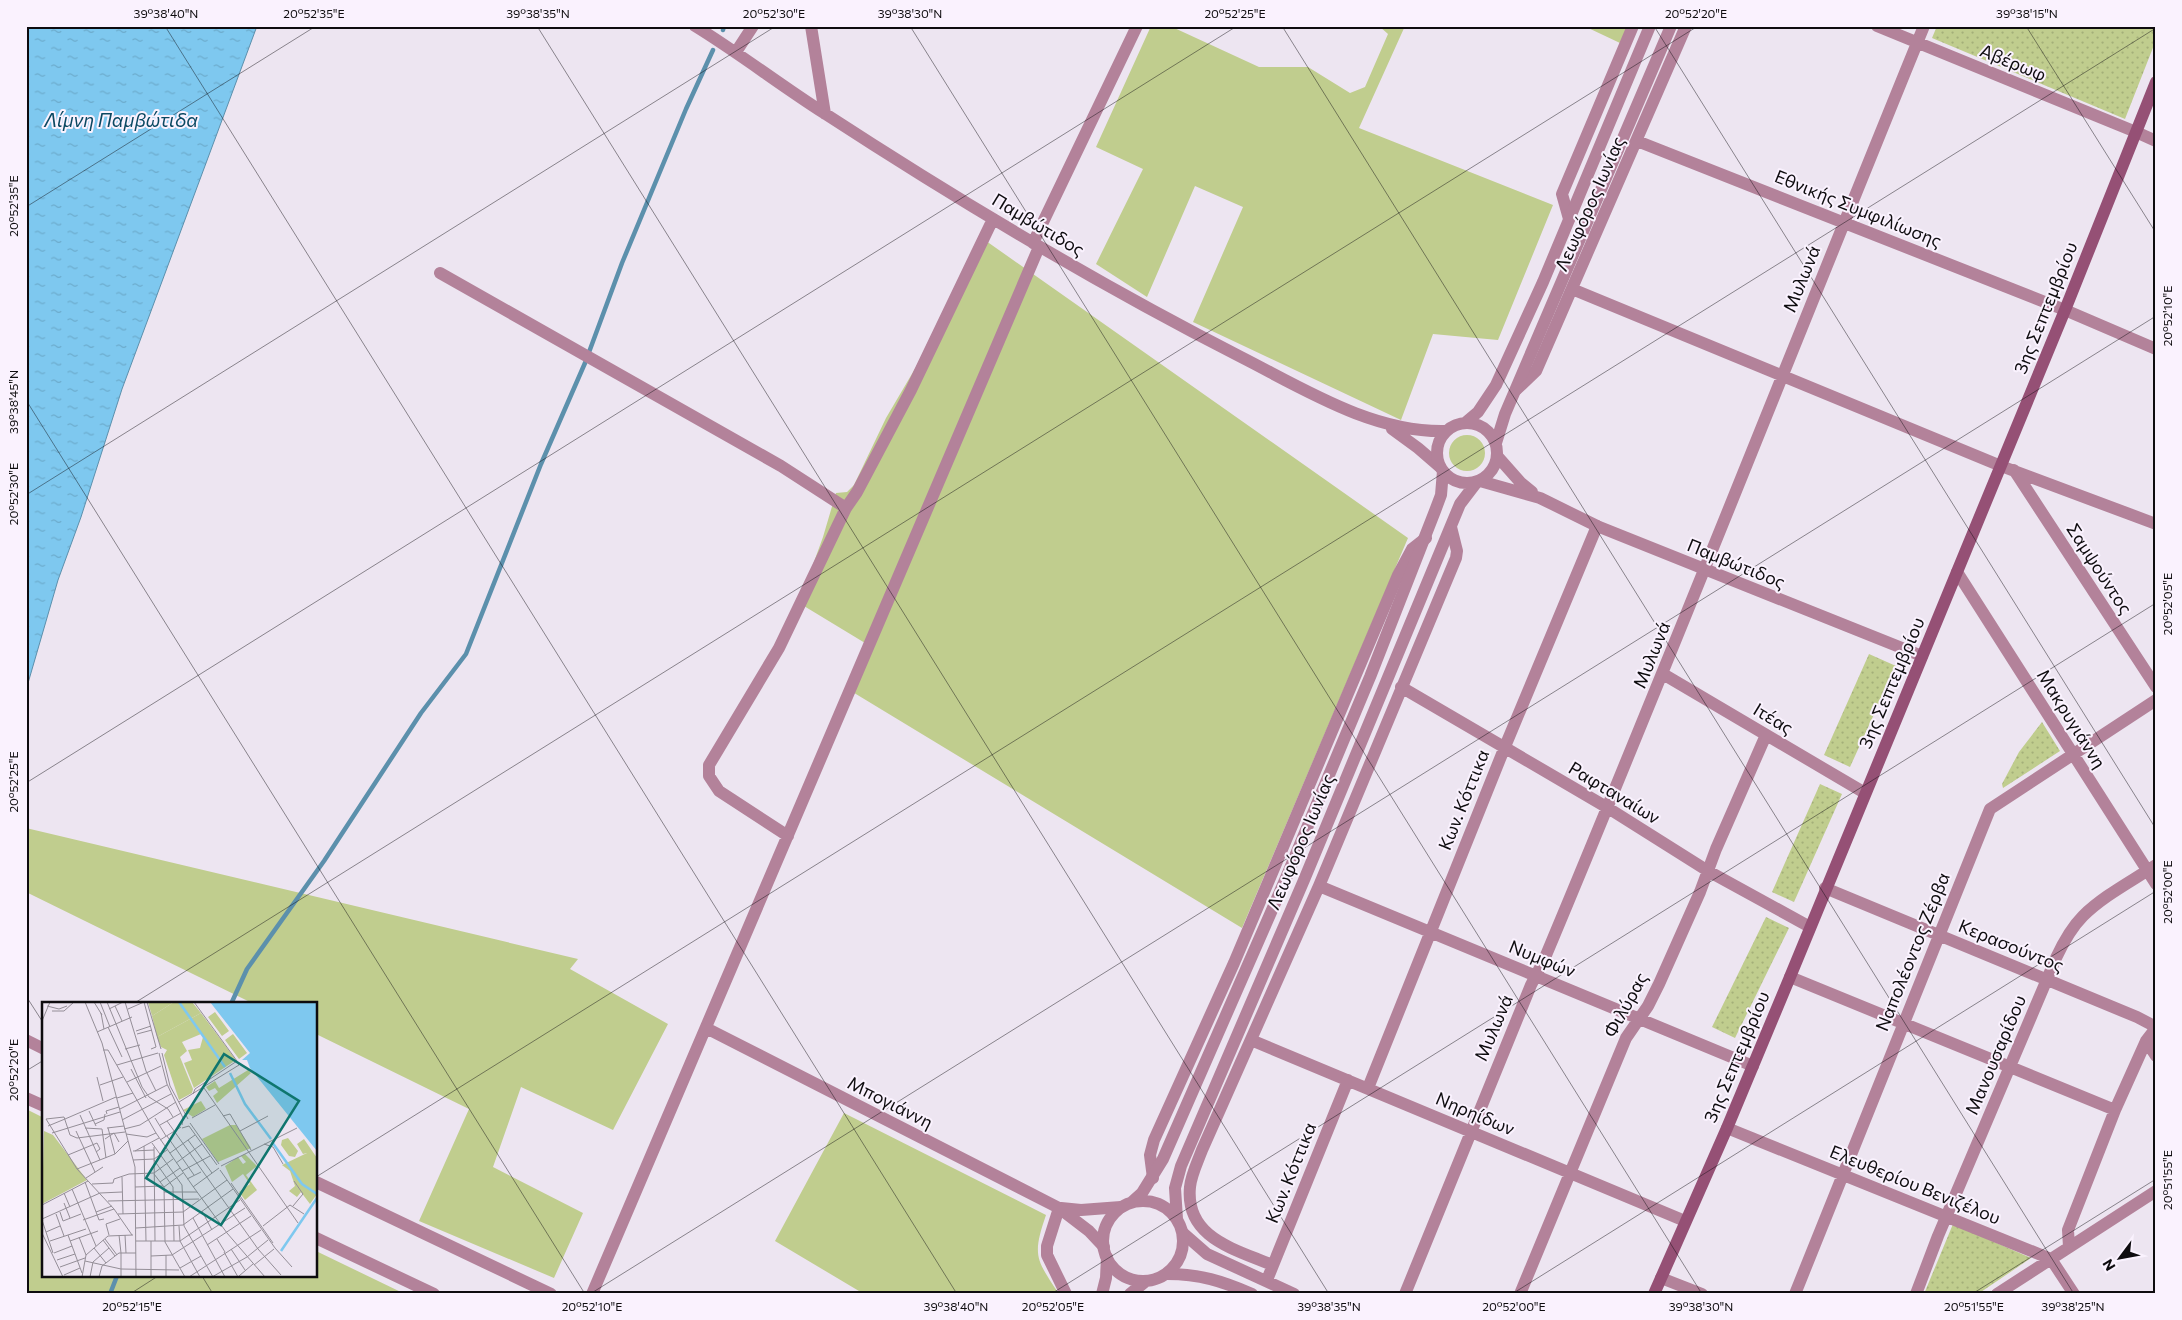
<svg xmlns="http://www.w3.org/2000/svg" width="2182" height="1320" font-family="Commissioner,sans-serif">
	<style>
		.green { fill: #c0cd8e }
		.park { fill: url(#park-dots) }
		.water { fill: url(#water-ripples); stroke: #5c90ac }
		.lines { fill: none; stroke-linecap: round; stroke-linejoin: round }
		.stream { stroke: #5c90ac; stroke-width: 4.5 }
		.minor { stroke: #b3829a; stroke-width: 12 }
		.tertiary { stroke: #b3829a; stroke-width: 12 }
		.secondary { stroke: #955075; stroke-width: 12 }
		.ticks { fill: none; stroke: #0e0c0f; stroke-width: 1; stroke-opacity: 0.45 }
		.labels { text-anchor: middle; stroke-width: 4; stroke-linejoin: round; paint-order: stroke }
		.street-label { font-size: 18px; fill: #0e0c0f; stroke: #faf2fe }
		.water-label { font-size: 19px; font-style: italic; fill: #0a4862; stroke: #faf2fe }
		.inset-river { fill: none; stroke: #7ec8ef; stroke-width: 2.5 }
		.inset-road { fill: none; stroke: #948e97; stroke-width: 1 }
		.view { fill: #0f766e; fill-opacity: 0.15; stroke: #0f766e; stroke-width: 2.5 }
		.inset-edge { fill: none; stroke: #0e0c0f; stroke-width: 2.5 }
		.neatline { fill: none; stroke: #0e0c0f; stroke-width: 2 }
		.ticks-label { font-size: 12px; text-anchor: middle; fill: #0e0c0f }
	</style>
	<defs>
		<pattern id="park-dots" width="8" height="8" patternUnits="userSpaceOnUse" patternTransform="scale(1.25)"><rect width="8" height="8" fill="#c0cd8e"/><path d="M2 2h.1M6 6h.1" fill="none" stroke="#a4af79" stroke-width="1.8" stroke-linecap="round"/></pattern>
		<pattern id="water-ripples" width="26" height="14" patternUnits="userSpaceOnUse" patternTransform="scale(1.25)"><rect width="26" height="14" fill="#7ec8ef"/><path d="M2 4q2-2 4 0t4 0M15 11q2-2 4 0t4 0" fill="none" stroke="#6cabcc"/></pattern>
	</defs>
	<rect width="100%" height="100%" fill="#ede5f1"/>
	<path class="green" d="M1151,26H1170L1259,67H1308L1350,93L1365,87L1388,34L1379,26H1405L1359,128L1553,205L1498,340L1433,334L1401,420L1193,322L1243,207L1195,186L1147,297L1096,264L1143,169L1096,147Z
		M1584,26H1628L1620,43Z
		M979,236L1408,538L1242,928L846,688L865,643L799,603L823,537L836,493L847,492L854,485L886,418L916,367Z
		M1449 453a18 18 0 1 1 36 0a18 18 0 1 1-36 0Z
		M26,828L578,959L570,969L668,1024L613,1130L521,1087L493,1167L583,1213L554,1278L419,1221L469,1109L316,1034V1004H254L26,892Z
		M26,1109L44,1118V1276H316V1251L405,1294H26Z
		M844,1113L1046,1215C1032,1256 1036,1259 1059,1294H864L775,1241Z"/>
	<path class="park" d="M1937,26H2156V40L2125,119L1932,38Z
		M1869,654L1896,666L1850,767L1824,755Z
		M2042,722L2060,751L2003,788L2002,784L2019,752Z
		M1820,784L1842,794L1794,902L1772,892Z
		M1766,917L1789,928L1735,1038L1712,1027Z
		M1953,1224L2031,1258L1978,1294H1924Z"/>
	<path class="water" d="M26,26H257L122,389L81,517L58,580L26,690Z"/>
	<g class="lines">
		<path class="stream" d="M723,30L724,26
			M231,1004L247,969L324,861L421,713L466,654L541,464L585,363L622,263L686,109L713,50
			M110,1294L117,1276"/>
		<path class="minor" d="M695,26C739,53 780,85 824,113C959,201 1098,284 1241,357C1304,389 1373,433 1446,431
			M811,26L825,114
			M1877,26L2136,132
			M736,52L753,26
			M1637,141L2065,310
			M1569,219L1562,194L1633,26
			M1033,243L1137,26
			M440,273L781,466L846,508
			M1572,289L2001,466L2156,524
			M1516,390L1536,371L1686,26
			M1392,429L1418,448L1440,467
			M2014,470L2156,687
			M1957,572L2156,884
			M1663,674L1865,793
			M1401,687L1608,808L1708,871L1810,927
			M788,836L719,791L709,776V765L779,648L846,508L857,492L911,390L993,219
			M1319,886L1753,1066
			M1825,888L2137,1017L2156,1027
			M1790,977L2115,1110
			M706,1028L1059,1208L1089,1231L1104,1247
			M26,1040L44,1049
			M1251,1040L1685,1221
			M2146,1041L2156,1056
			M1368,1088L1504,749L1597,526
			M26,1098L44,1106
			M1727,1128L2051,1259L2074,1294
			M1153,1178L1150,1155L1154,1140L1234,963L1398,575L1412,549L1426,538
			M316,1182L551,1294
			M1059,1208L1047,1246V1255L1066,1294
			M1061,1208L1081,1210L1121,1207
			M1183,1233L1207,1254L1294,1294
			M316,1238L434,1294
			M2069,1247L2068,1230L2115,1110L2146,1041L2156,1028
			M1272,1265C1235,1249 1185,1238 1190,1187C1191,1175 1198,1161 1202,1150L1319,886L1456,558L1457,551L1451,527
			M1167,1274C1200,1274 1222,1281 1252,1294
			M1661,1278L1702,1294
			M1267,1280L1348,1080
			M592,1294L1039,247
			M1405,1294L1531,985L1544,960C1674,650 1797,337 1924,26
			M1520,1294L1626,1038L1648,1006L1659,984L1700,892L1716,849L1766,735
			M1795,1294L1990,809L2156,700
			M1916,1294L1938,1236L2056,958C2063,943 2071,928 2083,916C2103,896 2132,881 2156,865
			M1997,1294L2156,1191"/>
		<path class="tertiary" d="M2136,132L2156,141
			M2065,310L2156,349
			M1437 453a30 30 0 1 1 60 0a30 30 0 1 1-60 0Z
			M1465,423L1478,412L1496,385L1543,282L1650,26
			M1496,443L1505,414L1671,26
			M1498,457L1521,483L1532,492
			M1480,481L1540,498L1597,526L1922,656
			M1103 1241a40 40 0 1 1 80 0a40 40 0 1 1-80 0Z
			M1132,1202L1142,1193L1163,1159L1286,878L1370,677L1435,511L1441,495L1443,471
			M1177,1219L1175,1188L1181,1166L1304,880L1460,504L1476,483
			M1102,1294L1106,1278L1107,1257
			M1130,1294L1146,1281"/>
		<path class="secondary" d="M1654,1294L1727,1128L1790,977L2065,310L2156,82"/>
	</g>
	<path class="ticks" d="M165,26L957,1294M537,26L1329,1294M910,26L1702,1294M1282,26L2074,1294M1654,26L2156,829M2026,26L2156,233M26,207L316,26M26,400L585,1294M26,495L776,26M26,783L1237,26M26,996L44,1024M133,1004L1698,26M26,1071L44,1060M316,1177L2156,28M202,1276L213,1294M130,1294L158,1276M590,1294L2156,316M1051,1294L2156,603M1512,1294L2156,891M1972,1294L2156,1179"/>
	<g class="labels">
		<g class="street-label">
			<text transform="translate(2013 63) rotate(22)" y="6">Αβέρωφ</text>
			<text transform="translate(1590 204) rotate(-66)" y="6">Λεωφόρος Ιωνίας</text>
			<text transform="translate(1858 209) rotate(22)" y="6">Εθνικής Συμφιλίωσης</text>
			<text transform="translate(1038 225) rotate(31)" y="6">Παμβώτιδος</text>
			<text transform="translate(1802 279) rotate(-68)" y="6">Μυλωνά</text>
			<text transform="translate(2046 308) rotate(-68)" y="6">3ης Σεπτεμβρίου</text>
			<text transform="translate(1736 564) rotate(22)" y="6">Παμβώτιδος</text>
			<text transform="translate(2099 569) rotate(57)" y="6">Σαμψούντος</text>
			<text transform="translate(1652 655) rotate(-68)" y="6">Μυλωνά</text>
			<text transform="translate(1892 683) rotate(-67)" y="6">3ης Σεπτεμβρίου</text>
			<text transform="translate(1773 719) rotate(31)" y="6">Ιτέας</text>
			<text transform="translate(2071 719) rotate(58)" y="6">Μακρυγιάννη</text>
			<text transform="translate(1614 793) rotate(31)" y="6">Ραφταναίων</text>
			<text transform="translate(1464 800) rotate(-68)" y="6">Κων. Κόττικα</text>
			<text transform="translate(1301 842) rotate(-67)" y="6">Λεωφόρος Ιωνίας</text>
			<text transform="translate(2011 946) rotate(22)" y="6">Κερασούντος</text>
			<text transform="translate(1913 952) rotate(-68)" y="6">Ναπολέοντος Ζέρβα</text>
			<text transform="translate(1542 959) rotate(22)" y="6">Νυμφών</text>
			<text transform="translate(1626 1005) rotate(-61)" y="6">Φιλύρας</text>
			<text transform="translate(1494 1028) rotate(-67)" y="6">Μυλωνά</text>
			<text transform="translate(1996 1055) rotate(-67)" y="6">Μανουσαρίδου</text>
			<text transform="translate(1737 1057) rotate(-67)" y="6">3ης Σεπτεμβρίου</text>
			<text transform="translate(890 1103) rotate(27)" y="6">Μπογιάννη</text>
			<text transform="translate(1475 1114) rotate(23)" y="6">Νηρηίδων</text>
			<text transform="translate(1291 1173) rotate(-68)" y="6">Κων. Κόττικα</text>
			<text transform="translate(1915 1185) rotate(22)" y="6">Ελευθερίου Βενιζέλου</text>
		</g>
		<g class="water-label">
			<text x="121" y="127">Λίμνη Παμβώτιδα</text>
		</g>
	</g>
	<g transform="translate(42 1002)">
		<rect width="275" height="275" fill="#ede5f1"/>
		<path d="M106,0H132L110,14ZM159,11L194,58L152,86L142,61L150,58L146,48L158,46L161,35L159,32L140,40L145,49L138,55L151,87L150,91L137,98L122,53L125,48L119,45L115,35ZM206,68L209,71L175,101L171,94L176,90L173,86L167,89L164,85L173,79L177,86ZM159,99L164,107L151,115L141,108ZM188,123H194L209,146L176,160L160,137ZM246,136L256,149L253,155L247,154L239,143L240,138ZM262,137L275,156V192L268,202L259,190L255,195L247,189L253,184L248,169L240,163L265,151L261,152L255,142ZM203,152L215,164L204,173L215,188L203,198L197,190L208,182L201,172L190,180L183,164L196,155L201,162L204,160L199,154Z" fill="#c0cd8e"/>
		<path d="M173,10L187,29L180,34L166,15ZM191,32L205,51L197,57L183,38Z" fill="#c0cd8e"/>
		<path d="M132,0H150L159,11L115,35L110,14ZM2,129L11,133L45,178L0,202Z" fill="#c0cd8e"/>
		<path d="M168,0H275V149L208,66L205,58H200L208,51Z" fill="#7ec8ef"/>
		<path class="inset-river" d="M137,0L183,65M188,71L203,102L229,137M230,140L260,182L275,192M239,249L275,196"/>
		<path class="inset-road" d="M43,0L60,41L93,165L94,275M52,0L60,13M58,0L68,25M65,0L100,85L107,95L126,107L131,115M83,0L104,69L114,89M102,0L114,45L109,47M105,0L119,47M5,4L17,7L25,4M73,4L80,19M67,7L81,0M86,7L102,0M10,9H22L32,0M59,11L62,27M0,19L8,0M66,25L80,55M94,29L109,24M55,30L90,15M95,32L110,28M83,47L98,43M61,48H66L114,131L150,183L185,231L223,275M117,51L125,82L141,116L140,123M120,51L128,84L146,117M75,63L116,51M89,67L104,96M55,75L61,99M85,80L119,64M58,83L81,75M162,86L206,149M151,92L153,87L195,59L152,0M75,96L91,91M137,100L197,63L196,60M78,107L125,83M47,109L54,124M65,112L64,109L77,105M38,113L58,158M181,114L188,112L209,148M113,116L124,134M150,116L173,103M23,117L74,95M80,118L129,92M125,119L216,247L239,273M148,121L177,162M53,122L62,118L63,112M118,123L139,111M6,124L23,117M43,126L60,127L64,156M65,126L82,124M66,126L73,152M140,126L147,124L175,163M82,127L98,123L134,100M34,129L53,170M198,129L226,114M83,130L35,136L28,133L22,115L4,117L35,167L72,207L90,233M10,131L78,110M84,132L105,135L114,131M125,134L152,173M63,137L72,131L77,140M118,138L139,125M146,138L170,171M110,141L140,183L142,224L171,275M222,142L231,145L241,162M102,144L104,239M112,145L113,239M91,149L112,148M93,149L117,136M206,149L256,221M128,151L153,133M26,153L55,141L58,147L54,150M91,158L112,157L125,148M112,158L131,185L132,239M134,161L160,142M179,164L255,126M35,167L73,152L86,139M178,168L233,246L250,265M140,169L168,154M112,172L122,185L123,240L143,275M80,175L81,212M44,176L61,165M145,177L159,170M43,180L57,218L62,217M118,180L138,166M71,181L72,177L87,172L112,171L131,157M189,181L231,241M50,182L71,181M93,185L121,184M122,185L141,171M151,185L177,166M30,187L54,244M122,190H155M22,191L28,205M66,199L157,197M22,201L28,216M0,203L46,179M251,204L261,192L252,179M160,209L170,228M18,210L21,219L39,212M54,210L70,204M14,212L22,234M76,212L141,210L185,178M151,216L183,275M0,217L58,191L80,190M0,218L11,251M41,218L72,207M137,224L138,239L158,275M221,224L248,203L262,212M94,226L141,223L191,187M4,230L18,224M0,231L21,275M26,233L40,271M67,233L64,222L78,217M77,233L79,251M83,233L84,251M37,235L44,253M63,237L75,253M175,237L183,250M61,238L73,254M8,239L44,227M28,239L56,229M94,239H138L198,198M109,239V275M165,243L209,214M52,246L64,261M189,247L203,268M182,250L196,275M12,251L30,244M124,253V275M109,254L130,253L203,206M15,258L33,252M43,259L79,267L137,268M212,263L232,247M18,265L43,256M138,266L159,254M22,273L38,266M197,274L211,262M40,275L44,253L66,234L91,233M48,275L51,260L67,246M57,275L60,264L77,251H94M79,275V251M147,275L219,228M170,275L205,255L226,238"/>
		<path class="view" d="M182,52L257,99L179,223L104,176Z"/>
		<rect width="275" height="275" class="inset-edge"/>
	</g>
	<rect width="2182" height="1320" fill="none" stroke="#faf2fe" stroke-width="55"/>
	<g transform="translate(2120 1258) rotate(238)" stroke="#faf2fe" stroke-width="4" paint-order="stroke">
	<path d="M0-4L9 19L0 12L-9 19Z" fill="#0e0c0f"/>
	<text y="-8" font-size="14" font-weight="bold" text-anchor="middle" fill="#0e0c0f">N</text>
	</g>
	<rect x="28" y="28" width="2126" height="1264" class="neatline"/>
	<g class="ticks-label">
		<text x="166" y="18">39°38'40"N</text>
		<text x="314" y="18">20°52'35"E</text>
		<text x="538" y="18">39°38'35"N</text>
		<text x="774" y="18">20°52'30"E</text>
		<text x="910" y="18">39°38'30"N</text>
		<text x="1235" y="18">20°52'25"E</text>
		<text x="1696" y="18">20°52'20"E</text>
		<text x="2027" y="18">39°38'15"N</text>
		<text transform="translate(14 206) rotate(-90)" y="4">20°52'35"E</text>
		<text transform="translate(2168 316) rotate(-90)" y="4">20°52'10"E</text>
		<text transform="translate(14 402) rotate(-90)" y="4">39°38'45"N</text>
		<text transform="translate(14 494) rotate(-90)" y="4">20°52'30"E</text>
		<text transform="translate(2168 604) rotate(-90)" y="4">20°52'05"E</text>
		<text transform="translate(14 782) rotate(-90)" y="4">20°52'25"E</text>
		<text transform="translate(2168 892) rotate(-90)" y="4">20°52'00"E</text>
		<text transform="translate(14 1070) rotate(-90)" y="4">20°52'20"E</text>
		<text transform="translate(2168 1180) rotate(-90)" y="4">20°51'55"E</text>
		<text x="132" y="1311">20°52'15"E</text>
		<text x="592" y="1311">20°52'10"E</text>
		<text x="956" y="1311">39°38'40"N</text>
		<text x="1053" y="1311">20°52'05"E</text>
		<text x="1329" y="1311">39°38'35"N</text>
		<text x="1514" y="1311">20°52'00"E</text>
		<text x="1701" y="1311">39°38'30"N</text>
		<text x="1974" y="1311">20°51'55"E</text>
		<text x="2073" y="1311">39°38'25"N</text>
	</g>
</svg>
